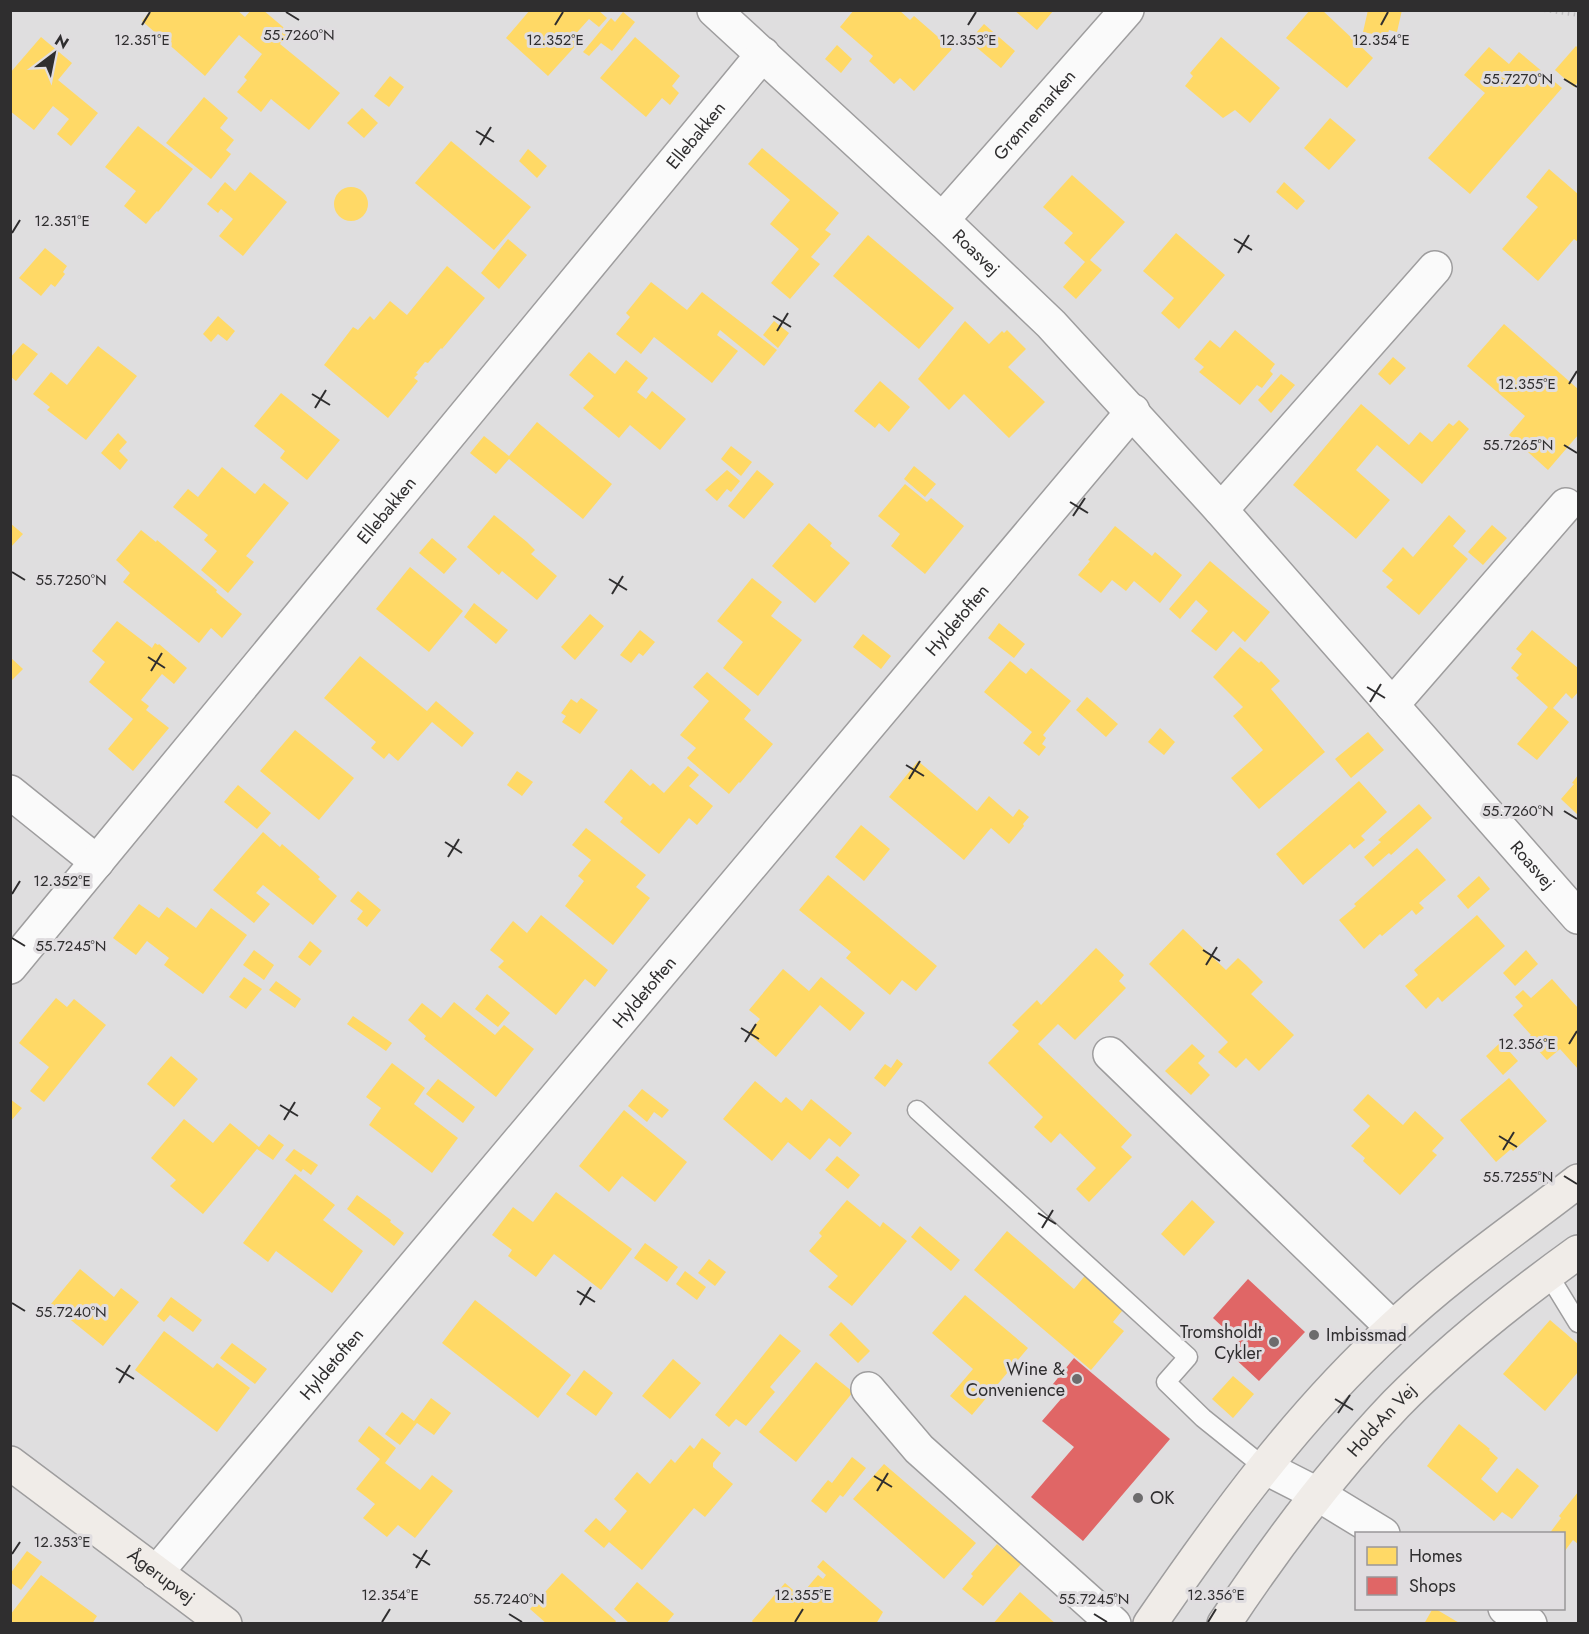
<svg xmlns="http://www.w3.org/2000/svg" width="1589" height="1634" font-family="Jost,sans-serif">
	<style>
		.homes { fill: #ffd966 }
		.shops { fill: #e06666 }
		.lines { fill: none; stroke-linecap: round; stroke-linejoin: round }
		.lane-casing { stroke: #9e9d9e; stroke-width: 21 }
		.street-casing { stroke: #9e9d9e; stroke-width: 36 }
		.secondary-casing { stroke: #9e9d9e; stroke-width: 36 }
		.path { stroke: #c0bfc0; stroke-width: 4; stroke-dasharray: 1.5 4.5; stroke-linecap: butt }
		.lane { stroke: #fafafa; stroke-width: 18 }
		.street { stroke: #fafafa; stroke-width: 33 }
		.secondary { stroke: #f0ece8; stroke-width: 33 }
		.ticks { fill: none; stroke: #2f2e2f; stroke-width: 2 }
		.poi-dot { fill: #6d6c6d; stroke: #e0dde0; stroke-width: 2 }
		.labels { text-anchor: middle; stroke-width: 6; stroke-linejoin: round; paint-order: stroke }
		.street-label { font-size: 18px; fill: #2f2e2f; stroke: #e0dde0 }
		.poi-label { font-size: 18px; fill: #2f2e2f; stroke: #e0dde0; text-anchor: end }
		.ticks-label { font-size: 15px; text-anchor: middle; fill: #2f2e2f; stroke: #e0dde0; stroke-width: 6; stroke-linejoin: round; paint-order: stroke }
	</style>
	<rect width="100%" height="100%" fill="#dfdedf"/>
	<path class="homes" d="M151,10H237L245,17L251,10H263L289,32L280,44L340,93L309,130L271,99L261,112L237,92L247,80L244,77L262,54L239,35L205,76L142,21Z
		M530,10H598L607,18L599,27L589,19L572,38L578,43L548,76L506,38Z
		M854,10H899L910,20L914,16L952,49L914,91L900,78L894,84L869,61L873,56L840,27Z
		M1014,10H1054L1037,30Z
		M1310,10H1322L1373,58L1347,88L1286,38Z
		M1368,10H1402L1397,32L1389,30L1387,37L1363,32Z
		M623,12L635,22L612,51L601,43L589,56L583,52L611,18L615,22Z
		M984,24L1015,51L1001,68L969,41Z
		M41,37L72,63L58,80L98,113L71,146L57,134L69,119L53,106L34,130L10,111V73Z
		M635,37L680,76L672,86L679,93L670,105L662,98L646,117L600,78Z
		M1221,37L1280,88L1250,123L1235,110L1223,118L1185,86L1193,76L1190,73Z
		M837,45L852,59L841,73L825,59Z
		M1576,46L1578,48V82L1574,87L1555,70Z
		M1489,47L1509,64L1519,52L1562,88L1470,194L1428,158L1485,93L1464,75Z
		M390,76L404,87L389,107L374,96Z
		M204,97L228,118L220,128L234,140L226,150L231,154L211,179L166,143Z
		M362,108L378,123L364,138L347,123Z
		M1330,118L1356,140L1329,170L1304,148Z
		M138,126L193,169L158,212L157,211L146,224L124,206L136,191L105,167Z
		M451,141L531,207L494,250L415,183Z
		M762,148L839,213L825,230L831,234L811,257L820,264L790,299L771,283L799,249L770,224L790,200L748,164Z
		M528,149L547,166L537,178L519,161Z
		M1549,169L1578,194V242L1574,239L1538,281L1502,249L1538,207L1526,197Z
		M250,172L287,202L243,256L219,236L233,219L221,209L218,213L207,204L225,182L235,191Z
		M1072,175L1125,222L1090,260L1102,270L1076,299L1063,287L1085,262L1064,243L1073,233L1043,207Z
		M1284,182L1305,201L1297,210L1276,192Z
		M334 204a17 17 0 1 1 34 0a17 17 0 1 1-34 0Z
		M1176,233L1225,275L1179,329L1161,313L1174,298L1143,271Z
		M868,235L954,308L919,349L833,276Z
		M508,239L527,255L499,289L481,273Z
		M45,248L67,266L63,272L65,274L55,287L51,284L41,296L19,278Z
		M447,266L485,298L442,349L441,348L428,363L425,362L416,373L418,374L414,378L418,381L388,418L324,365L353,327L358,330L370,316L374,320L390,301L407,315Z
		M651,282L687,310L702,292L777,350L764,366L720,330L717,335L738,351L712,383L654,337L641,354L616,334L630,317L626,313Z
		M218,316L235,331L227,341L218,334L211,342L203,334Z
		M774,321L789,333L778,348L763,335Z
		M965,321L989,344L1002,331L1004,333L1007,330L1026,349L1008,367L1045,402L1009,438L964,394L949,410L918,379Z
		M1504,324L1578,389V435L1548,470L1509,435L1525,416L1467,366Z
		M1235,330L1275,364L1270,371L1273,374L1262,388L1257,385L1240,405L1199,372L1204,367L1194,359L1210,340L1220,348Z
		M23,343L38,354L16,381L10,376V358Z
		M98,346L137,376L86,440L47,410L50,407L33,394L51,372L67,385Z
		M589,352L615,374L626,360L648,378L637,392L646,399L652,391L686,419L660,450L630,425L619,438L583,408L594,396L569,375Z
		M1393,357L1406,368L1390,385L1378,374Z
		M1281,374L1295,385L1271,413L1258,400Z
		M880,381L910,407L889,432L879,423L875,428L854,411Z
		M281,393L340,440L307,480L280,458L285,451L254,426Z
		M1361,404L1409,445L1420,432L1432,442L1449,423L1453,426L1459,420L1469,429L1422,484L1377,445L1356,470L1390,500L1356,539L1293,485Z
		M537,422L612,484L583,519L509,459L496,474L470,453L484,436L509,456Z
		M118,433L127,442L119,451L128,460L120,470L101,453Z
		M731,446L752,462L741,476L721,459Z
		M914,466L936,484L925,497L904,479Z
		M222,467L255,494L264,483L289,503L246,556L254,562L228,593L201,570L217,551L204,540L208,535L173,507L188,489L198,497Z
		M727,470L740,481L731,492L727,489L717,501L705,490Z
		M757,470L774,484L744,519L728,506Z
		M905,484L927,502L931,498L964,526L925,574L891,546L900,534L878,516Z
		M494,515L527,542L535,550L531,554L557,576L537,600L502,571L499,575L467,547Z
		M1449,515L1466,531L1453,546L1468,559L1419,615L1386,587L1393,580L1382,571L1403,547L1413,557Z
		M10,523L23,534L10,548Z
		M809,523L832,543L830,546L850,563L815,603L772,566Z
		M1492,525L1507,538L1483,565L1468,552Z
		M1115,526L1152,556L1155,552L1182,575L1160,603L1134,581L1126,591L1112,580L1101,593L1078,575L1090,561L1088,560Z
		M141,530L156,542L157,540L217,590L216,592L242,614L222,638L211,628L199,643L123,582L130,573L116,560Z
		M432,538L457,559L444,574L419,553Z
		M1210,561L1270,612L1245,642L1233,631L1216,651L1191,631L1208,611L1196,600L1180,619L1169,609Z
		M410,567L463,611L429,652L376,609Z
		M752,578L782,602L771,616L802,640L758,696L723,668L743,642L717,621Z
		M474,603L508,630L496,644L464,617Z
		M590,614L604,626L575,660L561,647Z
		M117,621L152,648L155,643L158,645L159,644L187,668L174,684L162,674L141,700L149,706L146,710L169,728L133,771L108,749L133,719L89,682L105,662L92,651Z
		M999,623L1025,644L1014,658L988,638Z
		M640,630L655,642L643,656L639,653L631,663L620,655Z
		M1532,630L1578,668V692L1572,699L1566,693L1553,708L1569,722L1537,760L1517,744L1548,707L1516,678L1519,675L1511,668L1522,654L1516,649Z
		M863,634L891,656L881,669L853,647Z
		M1240,647L1259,663L1261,661L1280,681L1271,689L1325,752L1259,809L1231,778L1263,750L1233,716L1243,707L1213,677Z
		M360,656L427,711L436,701L474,733L462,747L432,722L398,761L389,753L384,759L371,748L376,742L324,698Z
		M10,657L23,669L10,682Z
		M1010,661L1026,674L1031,668L1071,701L1043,735L1046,738L1042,744L1046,747L1039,756L1023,743L1032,732L984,692Z
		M707,672L751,710L744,719L773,744L740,783L739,782L729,794L687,758L696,748L680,735L709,701L693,687Z
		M1087,697L1118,724L1106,737L1076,710Z
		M581,698L598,710L580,734L562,722L566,716L561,713L571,699L577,703Z
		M1160,728L1175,742L1164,755L1148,742Z
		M295,730L354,778L319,820L260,771Z
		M1368,732L1384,750L1351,778L1335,759Z
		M918,761L977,811L989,796L1013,817L1019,809L1029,817L1023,824L1024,826L1009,844L991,828L964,860L889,797Z
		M688,766L699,775L689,786L713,806L697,825L689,818L659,854L620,822L623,818L604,802L631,769L650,786L653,783L664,793Z
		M517,771L533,782L522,796L507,785Z
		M1578,775V815L1561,799L1574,784L1572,783Z
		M1359,781L1387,812L1361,836L1365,840L1354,849L1350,844L1303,885L1276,854Z
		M238,785L271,813L257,829L224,802Z
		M1419,804L1432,818L1391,855L1389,853L1373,867L1364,857L1381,842L1378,840Z
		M861,825L890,849L864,881L835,857Z
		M586,828L646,875L636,887L650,898L613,945L565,906L584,881L578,876L591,860L572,845Z
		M263,832L280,847L282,844L320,877L318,879L337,896L313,925L263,885L256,893L270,904L254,923L213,890Z
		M1417,848L1446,880L1419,903L1424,908L1416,915L1412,910L1382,936L1380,934L1364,949L1339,920L1356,906L1354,904Z
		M828,875L937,966L916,991L902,980L890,995L846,958L851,952L799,910Z
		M1479,876L1490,889L1468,909L1457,896Z
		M358,891L381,910L367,927L357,919L363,911L350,901Z
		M139,904L159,918L167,907L196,928L211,908L247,935L203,994L164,965L169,958L147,941L136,955L113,938Z
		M541,915L608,970L595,987L585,979L556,1015L498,967L504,961L490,950L513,921L527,933Z
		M1477,915L1505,946L1442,1002L1438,997L1426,1009L1405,986L1418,975L1414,970Z
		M1183,929L1226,970L1238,958L1247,966L1263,982L1251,994L1294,1035L1259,1071L1246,1058L1236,1068L1218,1052L1228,1042L1149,964Z
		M310,941L322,951L310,966L298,957Z
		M1096,948L1124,975L1119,981L1126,988L1075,1040L1058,1024L1038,1044L1132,1135L1121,1147L1132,1157L1089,1202L1076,1189L1096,1168L1060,1133L1051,1143L1034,1127L1043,1117L988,1063L1019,1031L1012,1025L1037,1000L1041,1005Z
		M254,950L274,965L264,980L243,965Z
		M1526,950L1538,964L1515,986L1503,973Z
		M783,969L809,991L821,977L865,1013L850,1031L820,1005L776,1057L748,1033L760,1019L749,1010Z
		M244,977L262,989L246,1009L229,997Z
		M1552,979L1578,1008V1069L1560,1049L1547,1060L1527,1038L1531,1035L1513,1015L1523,1006L1515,997L1523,990L1531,998Z
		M276,981L301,999L295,1008L269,990Z
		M487,994L510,1013L498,1027L475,1009Z
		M56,998L67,1007L74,999L106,1025L44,1102L30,1091L49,1067L19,1043Z
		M454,1002L495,1035L504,1025L534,1049L496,1097L424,1039L426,1036L408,1020L422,1003L441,1018Z
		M353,1016L392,1043L386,1051L347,1024Z
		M1501,1042L1518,1061L1503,1075L1486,1056Z
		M1192,1044L1205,1056L1198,1063L1210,1075L1191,1095L1165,1071Z
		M171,1056L198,1079L174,1107L147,1084Z
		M897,1059L903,1064L885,1087L874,1078L885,1064L891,1068Z
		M392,1063L425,1088L414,1104L458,1138L432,1173L369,1125L381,1108L366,1097Z
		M1509,1078L1547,1121L1513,1151L1511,1149L1496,1162L1460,1120Z
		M438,1079L475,1107L463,1123L426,1094Z
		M755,1081L781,1103L786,1097L802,1111L811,1099L852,1133L840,1147L829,1138L810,1160L788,1142L772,1161L723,1119Z
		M642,1089L669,1110L662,1118L654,1112L647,1122L628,1106Z
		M1368,1094L1403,1125L1415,1111L1444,1138L1432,1151L1437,1155L1400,1195L1363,1161L1365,1158L1351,1146L1370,1126L1353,1110Z
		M10,1099L22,1108L10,1122Z
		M624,1110L687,1162L655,1202L622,1176L609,1192L579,1166Z
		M184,1119L213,1143L230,1123L259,1147L269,1134L284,1145L273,1160L257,1149L203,1214L170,1186L176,1180L151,1158Z
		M294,1149L318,1165L311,1175L303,1169L301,1172L285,1160Z
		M837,1156L860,1175L848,1189L825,1170Z
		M295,1174L335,1205L323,1220L363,1251L332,1293L276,1251L268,1262L243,1243Z
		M556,1192L632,1249L601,1290L554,1254L536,1277L508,1256L512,1250L492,1235L513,1207L533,1222Z
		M357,1195L391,1220L390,1222L404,1233L394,1246L347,1209Z
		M847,1200L880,1227L883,1222L907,1241L852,1306L828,1287L838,1276L809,1251L822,1236L819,1233Z
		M1192,1200L1215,1222L1184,1256L1161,1234Z
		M920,1226L960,1260L951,1271L911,1237Z
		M1007,1231L1074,1289L1088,1272L1127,1305L1113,1322L1124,1331L1091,1370L974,1270Z
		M645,1243L678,1267L667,1282L634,1258Z
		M709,1259L726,1272L715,1286L698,1273Z
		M80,1269L114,1297L121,1288L139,1302L103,1346L51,1304Z
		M685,1271L706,1287L697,1300L676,1284Z
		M965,1295L1028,1348L972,1415L950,1396L973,1369L932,1333Z
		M171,1297L202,1320L193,1332L170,1315L164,1322L157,1316Z
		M475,1300L571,1375L538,1418L442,1343Z
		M1550,1320L1578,1344V1372L1545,1411L1503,1374Z
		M841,1322L870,1351L858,1363L829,1335Z
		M164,1331L213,1368L217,1363L250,1388L217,1432L135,1370Z
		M780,1334L801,1351L770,1387L775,1392L746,1426L736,1419L729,1427L715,1415Z
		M232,1343L267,1369L255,1384L220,1358Z
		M673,1359L701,1383L670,1419L642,1396Z
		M816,1362L853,1392L796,1462L759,1432Z
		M584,1370L613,1393L596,1416L566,1394Z
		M1233,1376L1254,1394L1233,1418L1212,1399Z
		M431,1398L451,1413L434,1435L417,1423L400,1445L385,1434L402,1412L414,1421Z
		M1459,1424L1490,1449L1489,1450L1498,1458L1481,1479L1497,1493L1517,1468L1539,1486L1512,1519L1502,1512L1494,1521L1427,1466Z
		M369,1426L396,1448L385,1463L420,1490L432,1475L453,1491L415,1538L398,1525L387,1537L363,1518L375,1504L356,1489L380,1459L358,1441Z
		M702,1438L721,1453L713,1463V1467L733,1484L705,1517L694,1508L642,1570L609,1542L604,1548L584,1531L596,1518L610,1531L627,1511L614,1499L637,1472L650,1484L671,1459L675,1463L690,1445L694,1449Z
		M852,1457L866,1468L843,1497L840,1495L826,1513L811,1501L828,1480L832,1483Z
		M884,1464L976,1543L944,1579L853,1499Z
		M1578,1492V1544L1573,1540L1564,1552V1534H1549L1561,1518L1559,1516Z
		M997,1544L1021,1564L983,1606L962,1589L973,1576L971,1574Z
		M27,1551L42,1562L21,1590L10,1582V1574Z
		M823,1560L883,1612L876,1624H754L752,1621L785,1583L800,1596L818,1575L823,1579L826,1575L817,1567Z
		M562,1573L616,1621L614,1624H547L530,1609Z
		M41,1575L97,1616L92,1624H10V1615Z
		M637,1582L674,1614L666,1624H630L614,1609Z
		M1020,1592L1056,1624H993Z
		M1433,1608H1434L1461,1624H1424Z"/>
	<path class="shops" d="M1248,1279L1305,1332L1259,1381L1230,1354L1240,1343L1213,1318Z
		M1074,1358L1170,1439L1083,1541L1031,1497L1074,1447L1042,1421L1061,1399L1049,1389Z"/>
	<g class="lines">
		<g class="lane-casing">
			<path id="lane" d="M917,1110L1188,1357L1166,1382L1203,1418L1264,1467
				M1548,1274L1578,1323"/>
		</g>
		<g class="street-casing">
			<g id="street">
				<path id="s1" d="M714,10L942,220L1051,324L1221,510L1578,917"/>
				<path id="s2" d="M942,220L1127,10"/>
				<path d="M1221,510L1435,268"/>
				<path d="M1392,705L1566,505"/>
				<path d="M10,792L97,862"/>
				<path id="s3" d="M10,967L763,54"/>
				<path d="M1110,1054L1393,1328"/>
				<path d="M868,1389L919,1449L1114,1624"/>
				<path d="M1264,1467L1319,1495L1383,1534"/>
				<path id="s4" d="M156,1573L1133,411"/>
				<path d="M1505,1608L1530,1624"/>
			</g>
		</g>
		<g class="secondary-casing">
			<g id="secondary">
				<path id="s5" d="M10,1463L225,1624"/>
				<path d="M1150,1624C1223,1518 1298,1415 1393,1328C1450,1274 1516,1229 1578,1181"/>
				<path id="s6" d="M1224,1624C1275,1547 1332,1471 1396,1404C1451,1348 1514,1298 1578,1252"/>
			</g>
		</g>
		<path class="path" d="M1544,10L1578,15"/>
		<use href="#lane" class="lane"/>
		<use href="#street" class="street"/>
		<use href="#secondary" class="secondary"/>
	</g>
	<path class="ticks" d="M286,12L299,20M142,25L150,12M555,25L563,12M968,25L976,12M1381,25L1388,12M1564,79L1577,87M476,131L494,142M480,145L491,127M12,233L20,220M1234,239L1252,250M1238,253L1249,235M773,316L791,327M777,331L788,313M1569,384L1577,371M312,394L330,405M315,408L326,390M1564,445L1577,453M1070,502L1088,513M1073,516L1085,498M12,572L25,580M609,579L627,590M612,594L623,576M148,657L165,668M151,671L162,653M1367,687L1385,698M1370,702L1381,684M906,765L924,776M909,779L920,761M1564,811L1577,819M445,842L462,853M448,857L459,839M12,894L20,881M12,938L25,946M1203,950L1220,961M1206,965L1217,947M741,1028L759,1039M745,1042L756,1024M1569,1044L1577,1031M280,1105L298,1116M284,1120L295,1102M1499,1136L1517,1147M1503,1150L1514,1132M1564,1176L1577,1184M1038,1213L1056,1224M1042,1228L1053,1210M577,1291L595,1302M12,1303L25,1311M580,1305L591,1287M116,1368L134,1379M119,1383L130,1365M1335,1399L1353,1410M1338,1413L1350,1395M874,1476L892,1487M877,1491L888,1473M12,1554L20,1542M413,1554L430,1565M416,1568L427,1550M509,1614L522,1622M1094,1614L1107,1622M382,1622L390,1609M795,1622L803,1609M1208,1622L1216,1609"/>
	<g class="poi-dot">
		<circle cx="1314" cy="1335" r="6"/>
		<circle cx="1274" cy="1342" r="6"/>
		<circle cx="1077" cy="1379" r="6"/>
		<circle cx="1138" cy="1498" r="6"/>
	</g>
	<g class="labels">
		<g class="street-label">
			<text dy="6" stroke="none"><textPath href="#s2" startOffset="140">Grønnemarken</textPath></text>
			<text dy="6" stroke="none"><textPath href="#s3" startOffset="1078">Ellebakken</textPath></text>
			<text dy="6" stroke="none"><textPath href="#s1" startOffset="357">Roasvej</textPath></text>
			<text dy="6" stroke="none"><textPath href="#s3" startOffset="592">Ellebakken</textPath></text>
			<text dy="6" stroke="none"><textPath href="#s4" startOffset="1245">Hyldetoften</textPath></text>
			<text dy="6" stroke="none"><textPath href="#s1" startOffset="1185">Roasvej</textPath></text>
			<text dy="6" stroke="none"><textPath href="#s4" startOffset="759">Hyldetoften</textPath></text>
			<text dy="6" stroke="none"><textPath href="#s4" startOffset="273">Hyldetoften</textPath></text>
			<text dy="6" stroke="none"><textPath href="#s6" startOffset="258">Hold-An Vej</textPath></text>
			<text dy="6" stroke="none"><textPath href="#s5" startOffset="189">Ågerupvej</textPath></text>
		</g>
		<g class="poi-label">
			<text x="1262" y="1338">Tromsholdt<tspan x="1262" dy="21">Cykler</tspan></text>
			<text x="1326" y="1341" text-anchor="start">Imbissmad</text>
			<text x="1065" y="1375">Wine &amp;<tspan x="1065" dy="21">Convenience</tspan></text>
			<text x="1150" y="1504" text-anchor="start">OK</text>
		</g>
	</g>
	<g class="ticks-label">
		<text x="299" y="40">55.7260°N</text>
		<text x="142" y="45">12.351°E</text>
		<text x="555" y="45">12.352°E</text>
		<text x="968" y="45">12.353°E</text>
		<text x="1381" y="45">12.354°E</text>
		<text x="1518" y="84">55.7270°N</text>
		<text x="62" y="226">12.351°E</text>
		<text x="1527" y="389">12.355°E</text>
		<text x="1518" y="450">55.7265°N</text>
		<text x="71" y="585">55.7250°N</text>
		<text x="1518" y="816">55.7260°N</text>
		<text x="62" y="886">12.352°E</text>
		<text x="71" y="951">55.7245°N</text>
		<text x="1527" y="1049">12.356°E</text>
		<text x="1518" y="1182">55.7255°N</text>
		<text x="71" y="1317">55.7240°N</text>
		<text x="62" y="1547">12.353°E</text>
		<text x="390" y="1600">12.354°E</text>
		<text x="803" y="1600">12.355°E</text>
		<text x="1216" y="1600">12.356°E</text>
		<text x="509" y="1604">55.7240°N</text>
		<text x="1094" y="1604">55.7245°N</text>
	</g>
	<rect width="1589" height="1634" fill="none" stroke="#2f2e2f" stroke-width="24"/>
	<rect x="1355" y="1532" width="210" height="78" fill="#e0dde0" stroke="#999799" stroke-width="1.5"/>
	<rect x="1367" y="1547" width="30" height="18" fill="#ffd966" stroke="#999799" stroke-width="1.5"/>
	<text x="1409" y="1562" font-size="18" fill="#2f2e2f">Homes</text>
	<rect x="1367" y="1577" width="30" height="18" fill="#e06666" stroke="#999799" stroke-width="1.5"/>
	<text x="1409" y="1592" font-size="18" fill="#2f2e2f">Shops</text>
	<g transform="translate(54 54) rotate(32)" stroke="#e0dde0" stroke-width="4.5" paint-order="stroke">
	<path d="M0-4.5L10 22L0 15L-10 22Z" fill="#2f2e2f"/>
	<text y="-9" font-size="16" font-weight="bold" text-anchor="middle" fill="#2f2e2f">N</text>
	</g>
</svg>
